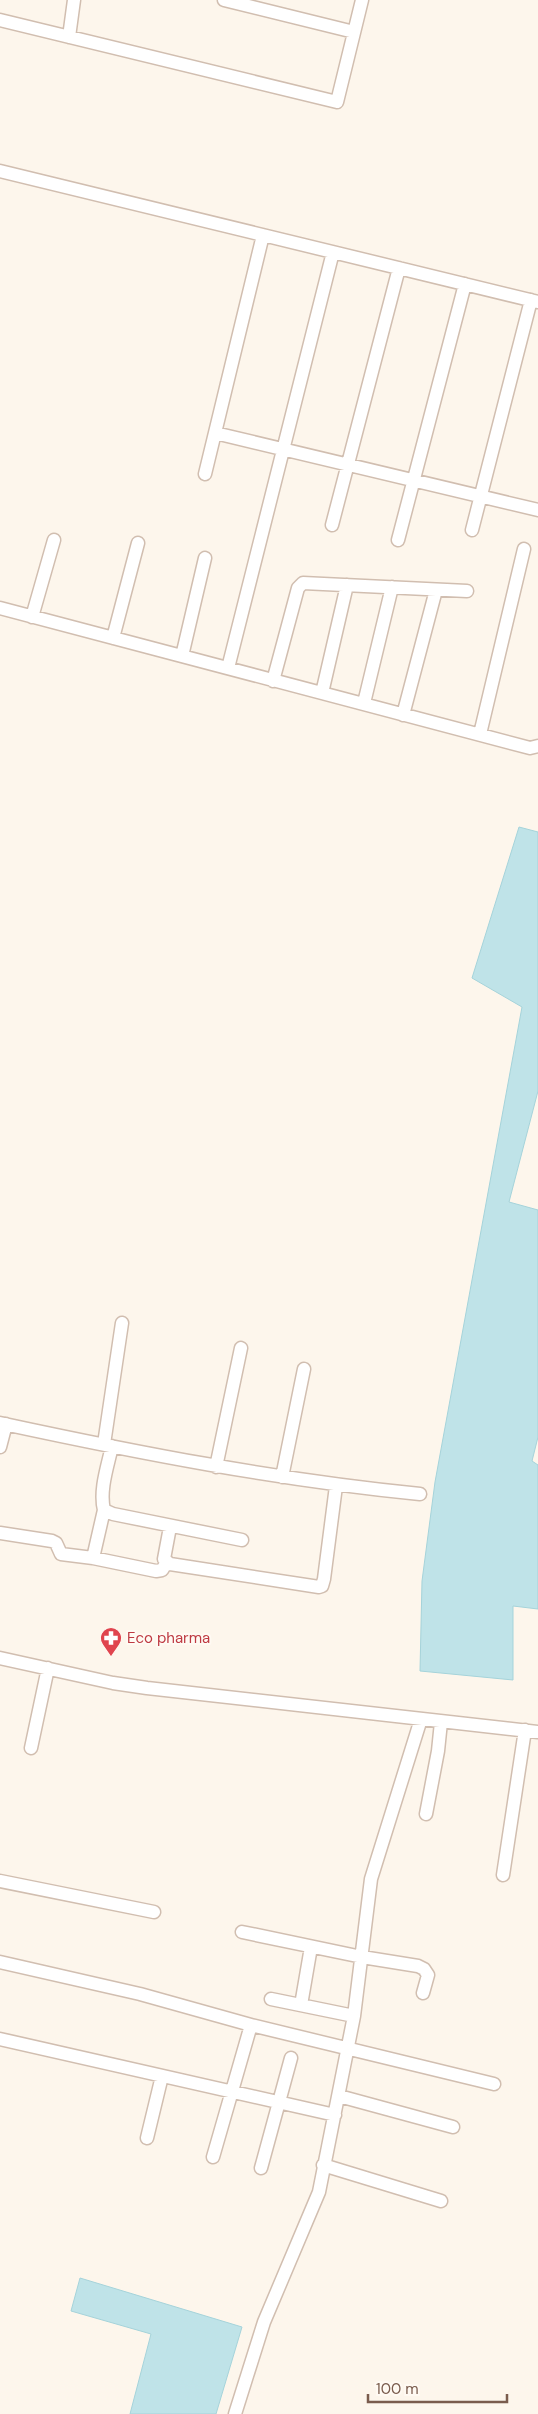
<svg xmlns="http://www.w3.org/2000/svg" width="538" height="2414" font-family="'DM Sans',sans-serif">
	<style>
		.water { fill: #bfe3e8; stroke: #a5d3da }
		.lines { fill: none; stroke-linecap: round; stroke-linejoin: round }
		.minor-casing { stroke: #d1beb0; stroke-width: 15 }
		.minor { stroke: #fff; stroke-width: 12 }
		.labels { text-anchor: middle; stroke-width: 4; stroke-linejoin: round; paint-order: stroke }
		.health-label { font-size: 15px; fill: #be3a42; stroke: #fffaf3; text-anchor: start }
	</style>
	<rect width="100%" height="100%" fill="#fdf6ec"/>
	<path class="water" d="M519,827L538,832V1091L509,1202L538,1210V1437L532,1461L538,1465V1609L513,1606V1680L420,1671L422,1581L435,1482L522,1007L472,978Z
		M80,2278L242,2327L216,2414H130L151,2334L71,2311Z"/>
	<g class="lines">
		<g class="minor-casing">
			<path id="minor" d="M224,0L354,32
				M0,20L337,102L362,0
				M69,37L74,0
				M0,171L538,302
				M215,433L538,510
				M205,474L263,235
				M332,525L399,268
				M472,530L531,300
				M398,540L465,284
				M0,608L530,748L538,746
				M32,617L54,540
				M113,638L138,543
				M182,656L205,558
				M228,668L333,252
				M273,681L298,588L303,583L467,591
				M322,693L347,585
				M364,703L392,587
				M403,715L436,590
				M480,734L524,549
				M0,1423C139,1453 278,1480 420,1494
				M104,1444L122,1323
				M112,1446C108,1465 99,1490 104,1510L113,1514L242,1540
				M0,1447L6,1424
				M216,1467L241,1348
				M282,1477L304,1369
				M170,1527L164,1559L170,1564L319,1587L322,1586L324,1579L336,1486
				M0,1533L52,1541L56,1543L61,1554L93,1558L156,1571L162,1570L167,1562
				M93,1558L104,1510
				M0,1658L113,1683L147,1688L538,1732
				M31,1748L48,1668
				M426,1814L438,1751L441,1722
				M503,1875L525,1730
				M0,1881L154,1912
				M242,1932L362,1957L418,1966L424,1969L428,1975L423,1993
				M0,1962L140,1994L251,2025L494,2084
				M271,1999L354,2016
				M301,2005L311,1947
				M0,2039L335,2115
				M339,2096L453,2127
				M147,2138L162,2076
				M213,2157L251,2025
				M323,2165L441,2201
				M261,2168L291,2058
				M235,2414L264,2322L319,2192L354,2016L371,1879L421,1719"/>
		</g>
		<use href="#minor" class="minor"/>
	</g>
	<defs>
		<g id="pharmacy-pin" transform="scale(1.125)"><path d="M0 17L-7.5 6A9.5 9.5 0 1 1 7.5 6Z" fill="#e0444e" stroke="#fffaf3"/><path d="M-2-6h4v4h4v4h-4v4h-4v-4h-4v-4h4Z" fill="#fff"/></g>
	</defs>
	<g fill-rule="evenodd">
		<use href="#pharmacy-pin" x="111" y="1638"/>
	</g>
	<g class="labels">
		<g class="health-label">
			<text x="127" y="1643">Eco pharma</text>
		</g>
	</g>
	<path d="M368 2394v8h139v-8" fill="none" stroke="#7a5c4d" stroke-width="2.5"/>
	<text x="376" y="2394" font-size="15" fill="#7a5c4d" stroke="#fffaf3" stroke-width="4" paint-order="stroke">100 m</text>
</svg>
